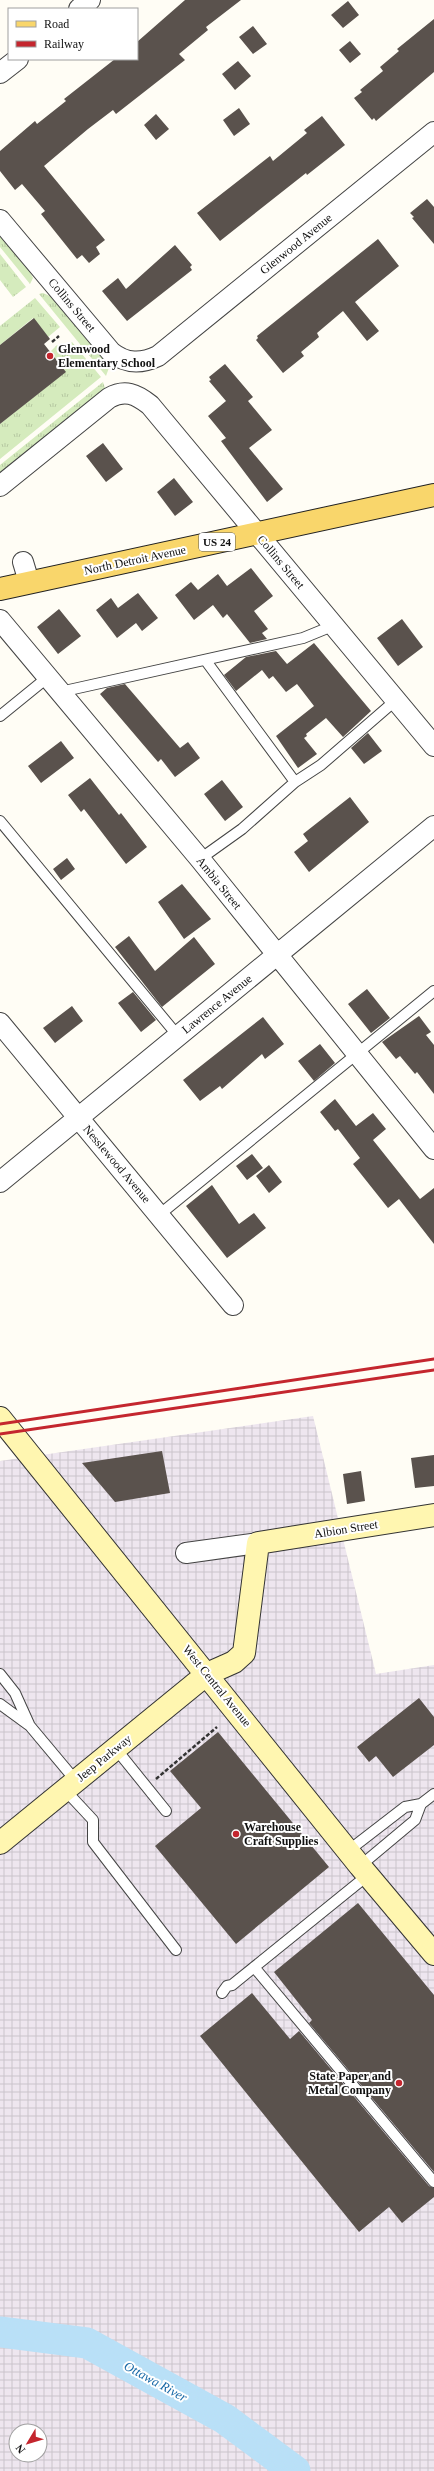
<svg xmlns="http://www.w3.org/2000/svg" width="434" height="2471" font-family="'Times New Roman',serif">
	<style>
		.industrial { fill: url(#industrial-grid); fill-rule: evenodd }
		.grass { fill: url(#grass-tufts) }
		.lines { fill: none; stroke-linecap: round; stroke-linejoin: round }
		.river { stroke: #b9e0f7; stroke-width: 31 }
		.building { fill: #5a524d }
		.lane-casing { stroke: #444; stroke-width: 12 }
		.street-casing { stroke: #444; stroke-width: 22 }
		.secondary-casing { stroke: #333; stroke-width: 24 }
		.primary-casing { stroke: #222; stroke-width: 24 }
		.path { stroke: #333; stroke-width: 2.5; stroke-dasharray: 4 2; stroke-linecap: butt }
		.lane { stroke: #fff; stroke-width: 10 }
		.street { stroke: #fff; stroke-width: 20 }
		.secondary { stroke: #fff6b0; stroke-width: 22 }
		.primary { stroke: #f9d66b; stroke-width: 22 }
		.rail { stroke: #c4262e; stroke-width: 3 }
		.poi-dot { fill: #c4262e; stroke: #fff; stroke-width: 1.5 }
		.labels { text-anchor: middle; stroke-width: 4; stroke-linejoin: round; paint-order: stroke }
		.shield { fill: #fff; stroke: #585858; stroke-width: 1 }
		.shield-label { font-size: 11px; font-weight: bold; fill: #111 }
		.street-label { font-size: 12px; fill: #111; stroke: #fff }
		.poi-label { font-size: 12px; font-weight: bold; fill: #111; stroke: #fff; text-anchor: start }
		.water-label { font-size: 13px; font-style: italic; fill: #1768a6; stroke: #fff }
	</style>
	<defs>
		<pattern id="industrial-grid" width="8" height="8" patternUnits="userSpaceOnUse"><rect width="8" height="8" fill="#eee6ef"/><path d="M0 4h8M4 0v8" fill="none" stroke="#cbc4cc"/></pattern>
		<pattern id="grass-tufts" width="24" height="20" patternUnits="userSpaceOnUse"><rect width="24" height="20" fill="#d5ebbd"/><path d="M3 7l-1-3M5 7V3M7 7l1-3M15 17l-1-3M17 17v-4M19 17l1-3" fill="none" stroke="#b6c8a1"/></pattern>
	</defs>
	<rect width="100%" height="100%" fill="#fffdf5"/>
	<path class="industrial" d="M313,1416L376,1674L434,1665V2471H0V1461ZM16,2431H40V2455H16Z"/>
	<path class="grass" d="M0,235L30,272L33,278L30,284L0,247Z
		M0,254L26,287L13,297L0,280Z
		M43,293L50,296L110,365L106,376L39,294Z
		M35,298L60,327L48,337L33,318L0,345V326Z
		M72,342L101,377L0,459V424L65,372L50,352L57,345L62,350Z
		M103,382L105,388L0,473V465Z"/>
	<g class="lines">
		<path class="river" d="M0,2332L87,2343L225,2419L295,2471"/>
	</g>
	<path class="building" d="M185,0H241L206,27L208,30L179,54L185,60L116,114L113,110L88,129L44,166L105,240L96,247L100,254L89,263L82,255L77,259L41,214L45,211L22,184L15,190L0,171V151L35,121L37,124L66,101L64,99L115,59H137V42Z
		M348,1L359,15L343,28L331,15Z
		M434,19V72L376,121L374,118L372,120L354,98L362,92L360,90L383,71L380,67L399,51L397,49Z
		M253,26L267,44L253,54L239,37Z
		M350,41L361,54L350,63L339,50Z
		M238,61L251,76L235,90L222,74Z
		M239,108L250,124L234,136L223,120Z
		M156,114L169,129L156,140L144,125Z
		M322,116L345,145L307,175L306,173L220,241L197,213L270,156L273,161L307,133L304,130Z
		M427,199L434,207V244L412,218L414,217L410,213Z
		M378,239L399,266L355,302L379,331L367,341L343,311L317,333L319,337L301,352L304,356L283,373L256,340L258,338L257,336Z
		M175,245L192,265L190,267L192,270L127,321L102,291L118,278L126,289Z
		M34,318L50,339L44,344L66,372L0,424V345Z
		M225,364L253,397L248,401L272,430L249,448L283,489L267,502L221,441L226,438L208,416L226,401L209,381L211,380L209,377Z
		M103,443L123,469L106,482L86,456Z
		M174,478L193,502L175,516L157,492Z
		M251,568L273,596L254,611L268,629L262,633L267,639L250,643L227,614L223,618L213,605L194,620L175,595L191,582L198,590L218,574L227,586Z
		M138,593L158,618L142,631L136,623L117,638L96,610L111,598L118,608Z
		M59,609L81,636L58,654L37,627Z
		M402,619L423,647L398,666L377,638Z
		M314,643L371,711L343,737L326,718L306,734L307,736L304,738L317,754L298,768L276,736L314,706L297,684L286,692L273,676L269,679L262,670L236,691L224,675L246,657L276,651L287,664Z
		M125,684L180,748L188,742L200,758L175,777L161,759L158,762L100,694L107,688Z
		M368,733L382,751L364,764L351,748Z
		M61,741L74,758L41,783L28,766Z
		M90,778L119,815L121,813L147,847L126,864L84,809L81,812L68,795Z
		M222,780L243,807L225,821L204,794Z
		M350,797L369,822L309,872L294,852L308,841L303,834Z
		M67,858L75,869L61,880L53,869Z
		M182,884L211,919L184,939L158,902Z
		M129,936L155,971L194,937L215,964L162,1007L115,947Z
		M367,989L390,1018L371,1033L348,1004Z
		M133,992L156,1020L141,1032L118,1003Z
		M72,1006L83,1021L55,1043L43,1028Z
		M419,1016L431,1032L426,1035L434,1045V1094L417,1072L415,1074L400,1056L396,1059L382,1042Z
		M263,1017L284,1044L265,1059L262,1054L222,1089L220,1086L200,1101L183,1080Z
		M320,1044L335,1063L314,1081L298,1061Z
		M335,1099L356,1126L373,1113L386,1129L373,1140L420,1199L434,1188V1244L399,1199L388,1208L353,1164L360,1158L338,1129L335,1131L320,1112Z
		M252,1154L263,1168L247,1180L236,1166Z
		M269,1165L282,1182L269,1193L256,1176Z
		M212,1185L239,1224L254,1213L266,1228L227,1258L186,1206Z
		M162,1451L170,1493L115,1502L82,1463Z
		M434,1455V1486L415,1488L411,1458Z
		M361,1471L365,1501L347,1504L343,1474Z
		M419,1698L434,1717V1745L393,1777L376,1756L369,1762L357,1747Z
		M218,1732L329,1867L236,1944L155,1846L201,1808L170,1771Z
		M358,1903L434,1995V2172L309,2023L312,2020L274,1972Z
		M252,1993L290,2039L299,2031L429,2186L434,2188V2197L402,2223L389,2207L359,2232L200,2036Z"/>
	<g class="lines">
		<g class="lane-casing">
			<path id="lane" d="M206,661L295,782
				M60,692L303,638L325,629L332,623
				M0,716L48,677
				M0,821L178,1036
				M200,859L242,829L295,782L321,765L396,700
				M159,1215L434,991
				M0,1674L15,1693L29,1724
				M0,1704L30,1726L76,1781
				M116,1749L166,1811
				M65,1790L93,1820V1842L176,1950
				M421,1804L434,1794
				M348,1851L405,1807L421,1804L415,1820L360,1866
				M254,1967L434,2182
				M222,1993L227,1986L232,1985L368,1875"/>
		</g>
		<g class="street-casing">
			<path id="street" d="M79,9L90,0
				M0,73L18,59
				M0,220L111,352C126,364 141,364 158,356L434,132
				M0,486L109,398C125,389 136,394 150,405L434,746
				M23,562L29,582
				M0,620L200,859L434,1149
				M0,1023L233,1305
				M0,1182L434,826
				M186,1553L258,1543"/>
		</g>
		<g class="secondary-casing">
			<path id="secondary" d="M0,1418L360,1866L434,1954
				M0,1843L207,1674L234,1662L244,1653L258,1543L434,1515"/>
		</g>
		<g class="primary-casing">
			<path id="primary" d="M0,589L434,495"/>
		</g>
		<path class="path" d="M52,342L59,336
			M156,1779L217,1727"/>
		<use href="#lane" class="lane"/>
		<use href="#street" class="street"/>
		<use href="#secondary" class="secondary"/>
		<use href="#primary" class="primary"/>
		<path class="rail" d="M0,1424L434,1359
			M0,1434L434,1370"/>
	</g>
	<g class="poi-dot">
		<circle cx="50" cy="356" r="4"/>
		<circle cx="236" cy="1834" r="4"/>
		<circle cx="399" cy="2083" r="4"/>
	</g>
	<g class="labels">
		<rect class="shield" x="199" y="533" width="36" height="18" rx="3"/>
		<g class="shield-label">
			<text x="217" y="546">US 24</text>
		</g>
		<g class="street-label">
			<text transform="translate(296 244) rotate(-39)" y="4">Glenwood Avenue</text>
			<text transform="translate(72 305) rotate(50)" y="4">Collins Street</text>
			<text transform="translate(135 560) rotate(-12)" y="4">North Detroit Avenue</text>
			<text transform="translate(281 562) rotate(50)" y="4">Collins Street</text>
			<text transform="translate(219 883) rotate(51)" y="4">Ambia Street</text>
			<text transform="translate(217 1004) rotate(-39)" y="4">Lawrence Avenue</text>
			<text transform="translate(117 1164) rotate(50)" y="4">Nesslewood Avenue</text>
			<text transform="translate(346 1529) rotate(-9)" y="4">Albion Street</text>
			<text transform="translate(217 1686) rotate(51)" y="4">West Central Avenue</text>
			<text transform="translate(104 1758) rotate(-39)" y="4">Jeep Parkway</text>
		</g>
		<g class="poi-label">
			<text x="58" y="353">Glenwood<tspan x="58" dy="14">Elementary School</tspan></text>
			<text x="244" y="1831">Warehouse<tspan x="244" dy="14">Craft Supplies</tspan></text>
			<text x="391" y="2080" text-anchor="end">State Paper and<tspan x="391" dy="14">Metal Company</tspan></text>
		</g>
		<g class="water-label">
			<text transform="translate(156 2381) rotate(29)" y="5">Ottawa River</text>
		</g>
	</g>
	<rect x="8" y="8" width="130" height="52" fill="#ffffff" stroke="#a0a0a0"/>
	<rect x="16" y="21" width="20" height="6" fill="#f9d66b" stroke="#a0a0a0"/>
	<text x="44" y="28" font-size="12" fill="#111111">Road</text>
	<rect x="16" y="41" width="20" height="6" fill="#c4262e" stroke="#a0a0a0"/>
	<text x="44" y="48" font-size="12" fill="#111111">Railway</text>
	<g transform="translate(28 2443) rotate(232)"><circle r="19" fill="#ffffff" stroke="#a0a0a0"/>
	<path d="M0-3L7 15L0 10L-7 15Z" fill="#c4262e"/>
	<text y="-6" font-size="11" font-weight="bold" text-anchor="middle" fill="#111111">N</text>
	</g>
</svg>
